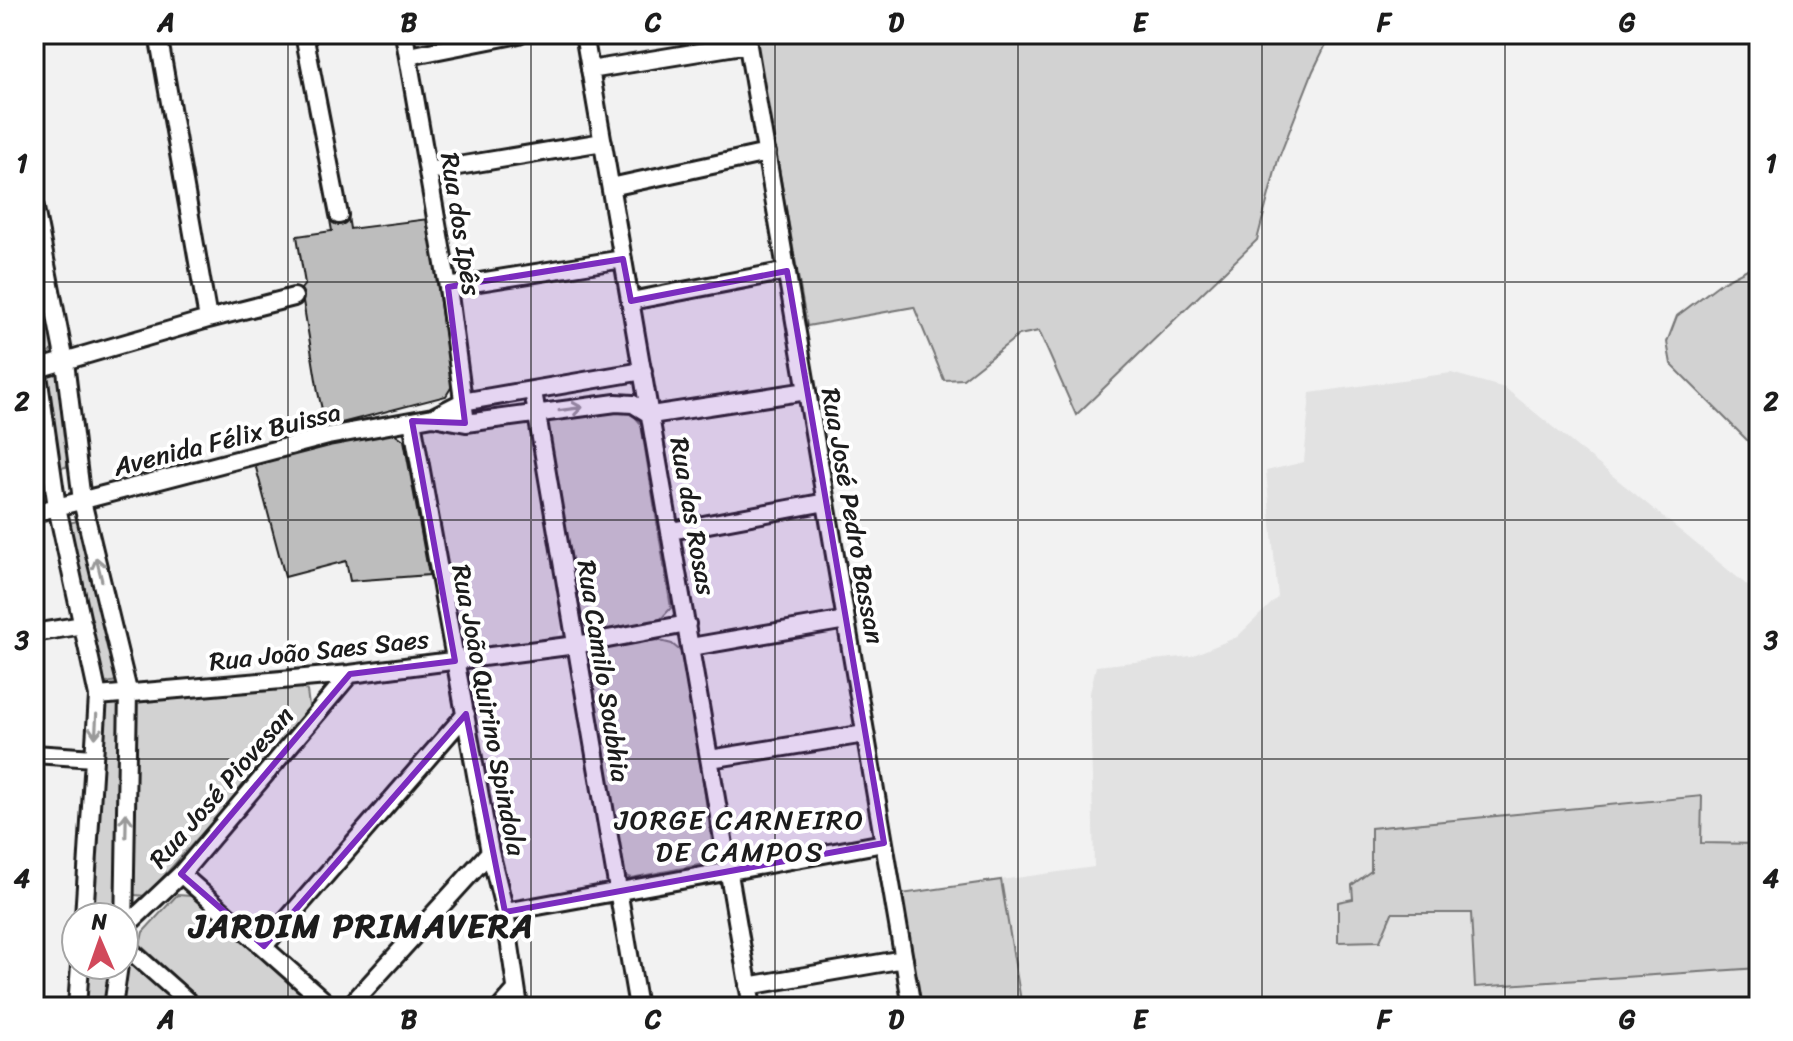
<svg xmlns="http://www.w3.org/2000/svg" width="1793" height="1041" font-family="Sriracha,sans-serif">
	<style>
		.built { fill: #e2e2e2 }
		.green { fill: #d2d2d2; stroke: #777; stroke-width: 2 }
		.building { fill: #bdbdbd; stroke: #1c1c1c; stroke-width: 2 }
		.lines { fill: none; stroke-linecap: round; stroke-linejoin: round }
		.minor-casing { stroke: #1c1c1c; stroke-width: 22 }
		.minor { stroke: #fff; stroke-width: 16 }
		.oneway { stroke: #999 }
		.marked { fill: #7b2cbf; fill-opacity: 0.2; stroke: #7b2cbf; stroke-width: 6; stroke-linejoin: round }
		.grid { fill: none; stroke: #1c1c1c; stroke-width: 2; stroke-opacity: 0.55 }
		.labels { text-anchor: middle; stroke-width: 8; stroke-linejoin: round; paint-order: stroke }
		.street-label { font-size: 26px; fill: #1c1c1c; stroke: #fff }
		.neighbourhood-label { font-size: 28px; letter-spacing: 2px; fill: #1c1c1c; stroke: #fff }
		.district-label { font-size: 34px; font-weight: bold; letter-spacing: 2px; fill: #1c1c1c; stroke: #fff }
		.neatline { fill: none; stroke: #1c1c1c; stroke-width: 3 }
		.grid-label { font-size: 26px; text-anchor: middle; font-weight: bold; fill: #1c1c1c }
	</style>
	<rect width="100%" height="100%" fill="#f2f2f2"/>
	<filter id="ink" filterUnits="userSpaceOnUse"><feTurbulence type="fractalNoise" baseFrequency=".0125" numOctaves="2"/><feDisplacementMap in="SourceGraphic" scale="16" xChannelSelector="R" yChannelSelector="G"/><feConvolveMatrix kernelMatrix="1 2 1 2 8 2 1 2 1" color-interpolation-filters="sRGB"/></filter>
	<g filter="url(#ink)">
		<path class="built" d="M1451,373L1505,388L1759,595V1007H921L901,894L1094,867L1090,693L1096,666L1191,656L1237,637L1278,597L1266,471L1304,462L1310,393Z
			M515,413L527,422L562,626L557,638L474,652L464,646L421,438L427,428Z"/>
		<path class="green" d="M755,34H1331L1313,71L1278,160L1257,240L1076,415L1039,331L1019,335L963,379L944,380L914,307L807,326Z
			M34,225L54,346L51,352L45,354L42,350L34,298Z
			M1759,263V452L1671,364L1667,342L1677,316L1722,282Z
			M55,371L58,376L69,460L66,467L60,468L56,461L45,378L49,372Z
			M552,408L630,411L641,424L671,608L658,622L595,632L581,623L547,418Z
			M77,521L81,523L119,675L116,681L102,684L69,523Z
			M656,640L672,644L684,654L713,849L709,863L631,878L623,875L585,664L595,650Z
			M297,684L307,691L310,713L146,896L135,895L132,891L137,701Z
			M110,702H117L122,707L117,917H90L102,776L103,709Z
			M1702,796L1701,843L1759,844V968L1475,987L1471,913H1392L1380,941L1338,942V902L1353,899L1352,885L1371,871V828Z
			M1001,880L1022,1007H921L901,894Z
			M177,895L192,896L315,1007H208L140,945L143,932Z
			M129,958L185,1007H117L125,960Z
			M86,965H113L107,1007H83Z"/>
		<path class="building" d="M348,216L350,229L428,219L452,386L446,396L326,427L318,392L301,289L305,284L297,236L332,231L330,220L336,222L345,221Z
			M394,433L404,440L429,575L350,581L346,561L285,577L255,464L330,444Z"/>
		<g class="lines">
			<g class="minor-casing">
				<path id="minor" d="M158,34L208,319
					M304,34L339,215
					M404,34L448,287L466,423
					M584,34L752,1007
					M746,34L912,1007
					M409,56L519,34
					M590,70L748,44
					M428,171L603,142
					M611,187L767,153
					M34,203L65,362L82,501L128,691L124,931
					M448,287L623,259
					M631,301L787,271
					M34,347L57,507L98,696L84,917
					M37,369L208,319L294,297
					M533,391L638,1007
					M433,417L466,423L616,403L633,404L651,415L807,391
					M412,421L490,852L505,912L519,1007
					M34,513L328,436L433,417L462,402L643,371
					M671,531L826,502
					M34,633L83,625
					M691,647L846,620
					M98,696L350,674L576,645L687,624
					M34,754L94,758
					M710,759L865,734
					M181,874L331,1007
					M505,912L884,843
					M125,927L181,874L350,674
					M124,945L194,1007
					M264,946L466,714
					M748,986L904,959
					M77,1007L80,965
					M113,1007L119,965
					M349,1007L490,852
					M501,1007L516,990"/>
			</g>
			<use href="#minor" class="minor"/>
		</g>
		<defs><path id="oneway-shaft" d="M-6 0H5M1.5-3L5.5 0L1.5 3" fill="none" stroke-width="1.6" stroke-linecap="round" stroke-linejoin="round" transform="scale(2)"/></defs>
		<g class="oneway">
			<use href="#oneway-shaft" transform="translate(571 409) rotate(-8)"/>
			<use href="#oneway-shaft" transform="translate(99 569) rotate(-104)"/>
			<use href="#oneway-shaft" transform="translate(96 726) rotate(93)"/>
			<use href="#oneway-shaft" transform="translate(126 825) rotate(-89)"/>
		</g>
	</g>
	<path class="marked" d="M623,259L631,301L787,271L884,843L505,912L466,714L264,946L181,874L350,674L455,661L412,421L465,423L448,287Z"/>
	<path class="grid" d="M288,34V1007M531,34V1007M775,34V1007M1018,34V1007M1262,34V1007M1505,34V1007M34,282H1759M34,520H1759M34,759H1759"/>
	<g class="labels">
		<g class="street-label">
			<text transform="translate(461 224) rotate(81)" y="9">Rua dos Ipês</text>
			<text transform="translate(227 439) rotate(-14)" y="9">Avenida Félix Buissa</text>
			<text transform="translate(693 516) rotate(80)" y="9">Rua das Rosas</text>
			<text transform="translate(853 516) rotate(80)" y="9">Rua José Pedro Bassan</text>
			<text transform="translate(319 650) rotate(-6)" y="9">Rua João Saes Saes</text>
			<text transform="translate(604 671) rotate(81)" y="9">Rua Camilo Soubhia</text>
			<text transform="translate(489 710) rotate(79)" y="9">Rua João Quirino Spindola</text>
			<text transform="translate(221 787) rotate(-49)" y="9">Rua José Piovesan</text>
		</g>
		<g class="neighbourhood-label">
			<text x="740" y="829">JORGE CARNEIRO<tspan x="740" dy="32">DE CAMPOS</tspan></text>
		</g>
		<g class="district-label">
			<text x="362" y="937">JARDIM PRIMAVERA</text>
		</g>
	</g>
	<rect width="1793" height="1041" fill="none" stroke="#fff" stroke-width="88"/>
	<g transform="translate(100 941) rotate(358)"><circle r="38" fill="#ffffff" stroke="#a4a4a4" stroke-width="2"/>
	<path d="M0-6L14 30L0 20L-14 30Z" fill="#d1495b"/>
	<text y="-12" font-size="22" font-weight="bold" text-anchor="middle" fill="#1c1c1c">N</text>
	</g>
	<rect x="44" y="44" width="1705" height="953" class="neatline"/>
	<g class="grid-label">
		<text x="166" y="31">A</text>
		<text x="409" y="31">B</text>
		<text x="653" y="31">C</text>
		<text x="896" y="31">D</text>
		<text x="1140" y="31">E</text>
		<text x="1384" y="31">F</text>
		<text x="1627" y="31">G</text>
		<text x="22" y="172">1</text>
		<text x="1771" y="172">1</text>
		<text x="22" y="410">2</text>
		<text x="1771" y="410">2</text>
		<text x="22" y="649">3</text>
		<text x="1771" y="649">3</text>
		<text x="22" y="887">4</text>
		<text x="1771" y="887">4</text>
		<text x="166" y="1028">A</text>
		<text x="409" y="1028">B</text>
		<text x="653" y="1028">C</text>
		<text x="896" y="1028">D</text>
		<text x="1140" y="1028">E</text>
		<text x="1384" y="1028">F</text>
		<text x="1627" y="1028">G</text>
	</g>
</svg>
